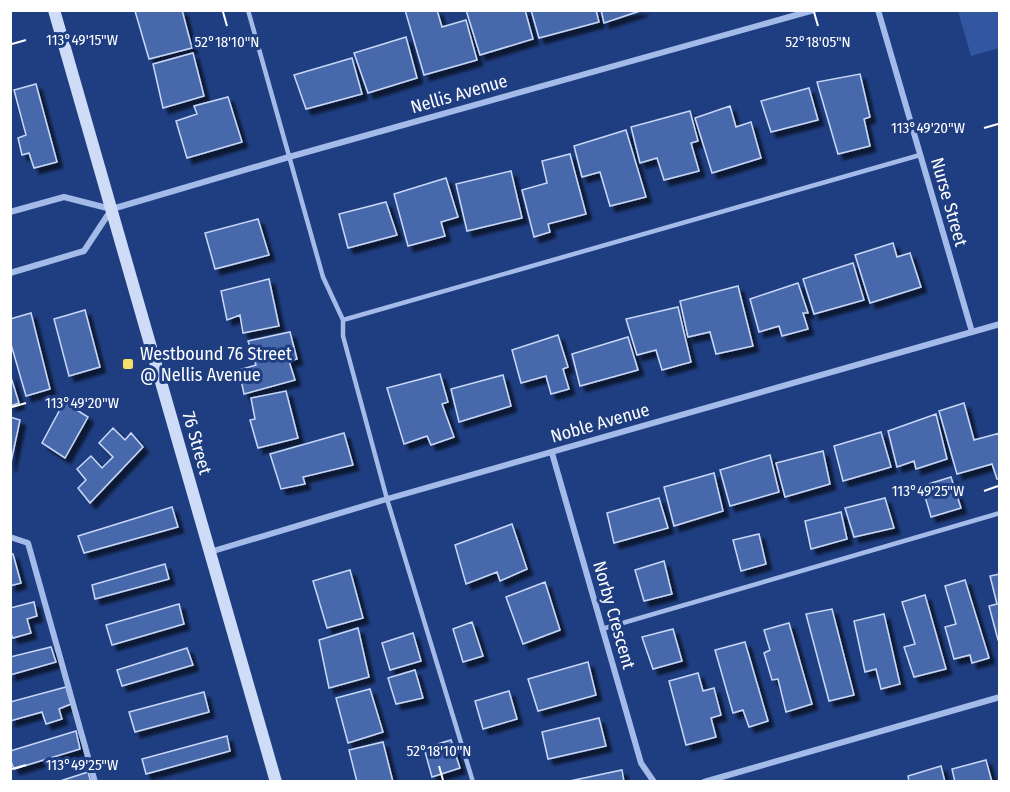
<svg xmlns="http://www.w3.org/2000/svg" width="1010" height="792" font-family="'Fira Sans Condensed',sans-serif">
	<style>
		.green { fill: #3256a0 }
		.building { fill: #4768ab; stroke: #c9d8f7; stroke-width: 1.5; filter: url(#shadow) }
		.lines { fill: none; stroke-linecap: round; stroke-linejoin: round }
		.lane { stroke: #a4bbe9; stroke-width: 4.5 }
		.street { stroke: #a4bbe9; stroke-width: 6 }
		.secondary { stroke: #cfdcf7; stroke-width: 12 }
		.ticks { fill: none; stroke: #fff; stroke-width: 2 }
		.poi-dot { fill: #f7de64; stroke: #1f3e81; stroke-width: 2 }
		.labels { text-anchor: middle; stroke-width: 6; stroke-linejoin: round; paint-order: stroke }
		.street-label { font-size: 18px; fill: #fff; stroke: #1f3e81 }
		.poi-label { font-size: 18px; fill: #fff; stroke: #1f3e81; text-anchor: start }
		.ticks-label { font-size: 15px; text-anchor: middle; fill: #fff; stroke: #1f3e81; stroke-width: 6; stroke-linejoin: round; paint-order: stroke }
	</style>
	<defs>
		<filter id="shadow"><feDropShadow dx="5.5" dy="5.5" stdDeviation="1.5" flood-color="#0009"/></filter>
	</defs>
	<rect width="100%" height="100%" fill="#1f3e81"/>
	<path class="green" d="M958,11H999V48L971,56Z"/>
	<path class="building" d="M182,10L192,48L149,59L135,11Z
		M405,10H437L442,27L466,20L477,60L424,75Z
		M466,10H525L533,39L480,55Z
		M531,10H596L599,22L539,38Z
		M601,10H643L604,23Z
		M406,37L417,78L368,93L354,53Z
		M193,53L204,96L163,108L153,64Z
		M352,58L362,94L306,109L294,75Z
		M860,74L870,117L864,119L870,146L838,154L817,82Z
		M36,84L57,162L34,168L29,153L22,155L18,138L26,135L14,90Z
		M809,88L818,120L771,132L761,101Z
		M228,97L242,142L187,158L176,121L197,114L194,106Z
		M730,106L736,127L751,122L761,158L712,173L695,118Z
		M690,111L698,141L691,143L699,171L664,180L657,158L640,163L631,127Z
		M626,130L646,197L610,206L600,172L582,177L574,146Z
		M570,154L586,214L548,224L550,232L534,237L522,190L547,183L542,161Z
		M511,171L522,218L467,231L456,184Z
		M446,178L458,217L441,222L445,236L408,246L394,194Z
		M386,202L397,235L348,248L339,214Z
		M258,219L269,255L215,269L205,233Z
		M893,243L897,257L910,253L921,287L870,303L855,255Z
		M853,263L864,300L814,314L803,279Z
		M269,279L279,326L243,333L240,315L227,320L221,291Z
		M798,283L808,313H803L808,329L782,336L779,326L759,332L750,299Z
		M738,286L753,346L716,354L710,332L688,337L680,301Z
		M678,307L691,362L662,370L656,350L637,355L626,319Z
		M85,310L100,367L69,376L54,319Z
		M31,313L50,389L26,396L10,341V319Z
		M290,332L297,359L289,361L295,380L244,394L239,370L256,365L248,341Z
		M558,335L568,367L563,369L569,389L551,394L546,376L521,383L512,350Z
		M628,337L638,370L580,386L572,354Z
		M10,374L19,403L10,406Z
		M440,374L448,402L442,404L454,437L431,445L427,436L404,444L387,388Z
		M503,375L511,406L459,422L451,389Z
		M286,391L298,438L258,448L250,420L255,419L251,398Z
		M64,402L88,417L65,458L42,443Z
		M964,403L974,440L1000,433V478L997,479L992,464L957,474L939,411Z
		M936,414L947,459L916,469L914,461L897,467L888,431Z
		M10,417L20,420L10,467Z
		M113,428L125,440L131,433L143,447L90,503L78,488L86,480L77,469L91,456L102,468L113,457L99,443Z
		M881,432L891,467L843,481L834,446Z
		M344,433L353,465L303,477L305,484L281,489L270,454Z
		M823,451L830,484L785,497L776,463Z
		M770,455L779,492L730,506L720,470Z
		M714,473L723,511L674,526L664,487Z
		M951,477L961,508L931,517L922,486Z
		M659,498L668,528L614,543L607,513Z
		M885,498L894,528L854,537L845,508Z
		M172,507L178,527L84,553L78,536Z
		M841,512L847,539L811,549L805,521Z
		M512,524L527,569L500,581L497,572L466,584L455,545Z
		M759,534L766,564L741,571L733,540Z
		M10,554H13L21,583L10,586Z
		M664,561L672,594L644,601L635,570Z
		M165,564L169,579L95,599L92,585Z
		M350,570L363,618L327,628L313,581Z
		M1000,574V640H998L989,606L997,604L990,576Z
		M965,580L989,658L972,663L970,655L954,659L945,627L956,624L945,586Z
		M545,582L560,630L523,644L506,597Z
		M925,595L946,669L914,677L904,647L915,644L902,602Z
		M34,602L37,616L27,619L31,633L13,638L10,632V608Z
		M179,604L184,624L112,645L106,625Z
		M832,609L854,695L829,701L806,614Z
		M884,614L900,684L881,689L876,669L865,672L854,621Z
		M472,622L483,656L463,662L453,629Z
		M789,623L812,704L786,712L778,679L772,680L764,653L770,650L764,630Z
		M358,628L369,677L329,688L319,640Z
		M673,629L682,661L653,669L642,637Z
		M413,633L421,661L390,670L382,643Z
		M745,642L768,721L749,727L743,710L733,713L715,650Z
		M51,647L56,662L10,675V657Z
		M187,648L193,665L122,686L117,670Z
		M588,662L596,695L538,711L528,679Z
		M415,670L423,698L396,704L388,678Z
		M698,673L703,691L714,688L721,715L711,718L716,737L686,745L669,681Z
		M66,687L71,704L59,709L62,719L46,724L42,712L10,721V702Z
		M370,689L383,732L348,743L336,698Z
		M509,691L517,719L483,729L475,701Z
		M204,692L209,712L135,732L129,712Z
		M599,718L606,746L548,759L542,732Z
		M76,731L80,749L14,769L10,759V751Z
		M227,736L230,751L146,774L142,759Z
		M451,740L460,768L432,777L424,748Z
		M383,742L393,782H357L349,750Z
		M986,760L992,782H955L952,769Z
		M941,766L945,782H909L908,776Z
		M622,770L624,782H565Z
		M88,772L91,782H57Z"/>
	<g class="lines">
		<path class="lane" d="M248,10L323,277L343,320V336L387,499L473,782
			M343,320L920,155
			M602,629L1000,513"/>
		<path class="street" d="M878,10L972,332
			M112,209L289,157L814,10
			M10,212L64,197L111,209
			M10,273L84,251L111,210
			M552,453L641,763L654,782
			M10,537L28,543L95,782
			M210,552L387,499L1000,324
			M704,782L1000,697"/>
		<path class="secondary" d="M54,10L276,782"/>
	</g>
	<path class="ticks" d="M223,12L227,26M814,12L818,26M12,44L26,40M984,128L998,124M12,407L26,403M984,491L998,486M439,766L443,780M12,769L26,765"/>
	<rect class="poi-dot" x="122" y="358" width="12" height="12" rx="3"/>
	<g class="labels">
		<g class="street-label">
			<text transform="translate(459 94) rotate(-16)" y="6">Nellis Avenue</text>
			<text transform="translate(949 202) rotate(74)" y="6">Nurse Street</text>
			<text transform="translate(600 423) rotate(-16)" y="6">Noble Avenue</text>
			<text transform="translate(197 443) rotate(74)" y="6">76 Street</text>
			<text transform="translate(614 615) rotate(74)" y="6">Norby Crescent</text>
		</g>
		<g class="poi-label">
			<text x="140" y="360">Westbound 76 Street<tspan x="140" dy="21">@ Nellis Avenue</tspan></text>
		</g>
	</g>
	<g class="ticks-label">
		<text x="82" y="45">113°49'15"W</text>
		<text x="227" y="47">52°18'10"N</text>
		<text x="818" y="47">52°18'05"N</text>
		<text x="928" y="133">113°49'20"W</text>
		<text x="82" y="408">113°49'20"W</text>
		<text x="928" y="496">113°49'25"W</text>
		<text x="439" y="756">52°18'10"N</text>
		<text x="82" y="770">113°49'25"W</text>
	</g>
	<rect width="1010" height="792" fill="none" stroke="#ffffff" stroke-width="24"/>
</svg>
